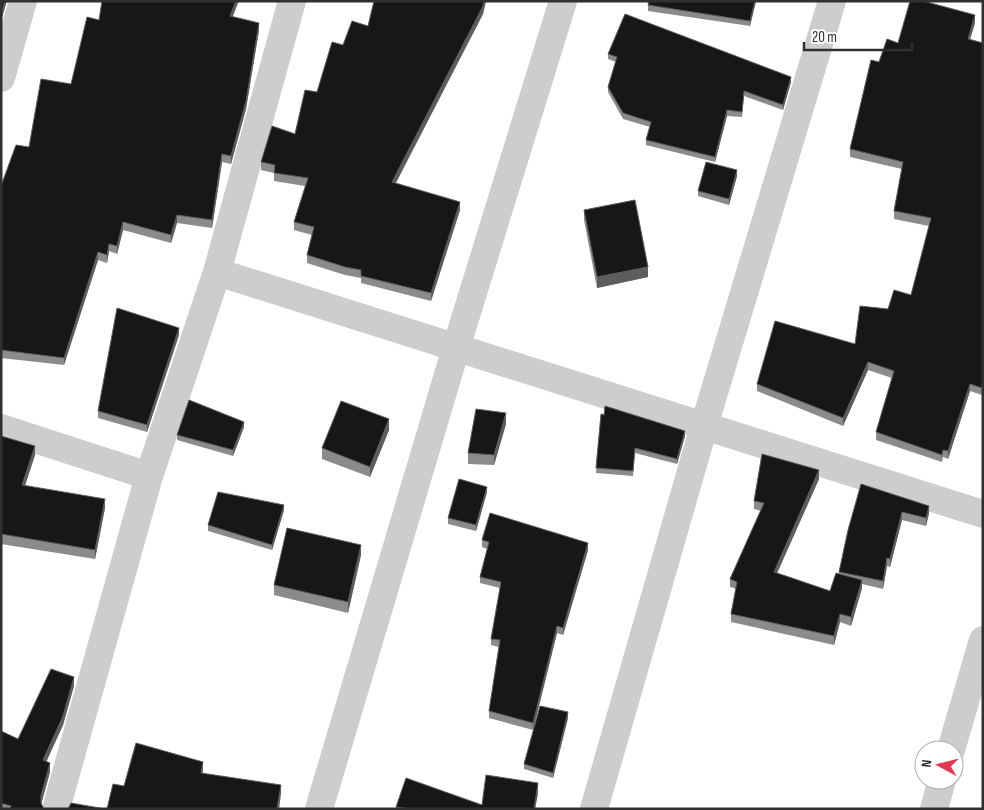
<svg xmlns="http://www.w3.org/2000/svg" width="984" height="810" font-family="'Sofia Sans Condensed',sans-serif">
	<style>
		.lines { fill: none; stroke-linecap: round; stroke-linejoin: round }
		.minor { stroke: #cdcdcd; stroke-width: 28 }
		.wall { fill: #8b8b8b }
		.shaded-wall { fill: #5d5d5d }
		.building { fill: #171717; stroke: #5d5d5d }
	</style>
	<rect width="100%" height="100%" fill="#fff"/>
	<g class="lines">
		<path class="minor" d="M1,78L23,1
			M217,272L983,514
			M1,428L149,476
			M951,750L983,640
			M56,809L149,476L217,272L292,1
			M319,809L456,348L563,1
			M594,809L704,426L832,1
			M934,809L942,780"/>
	</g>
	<path class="wall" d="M374,1H486L483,14L396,183L460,210L431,301L361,283V278L345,275L307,263V255L312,235L294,230V222L305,186L274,181V173L261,170V162L295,134L343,45L368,26Z
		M649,1H756L750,26L648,11V5Z
		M238,3L232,17L259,30L246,109L231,164L222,162L212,228L177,223L171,243L123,230L117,254L109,251L107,263L98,260L64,365L1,358V186L29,147L71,84L99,20Z
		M975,23L970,39L983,43L982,395L970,391L948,459L943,457L942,462L876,440V432L892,378L868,370L843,426L757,391V384L855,344L888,309L911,295L929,226L894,219V211L902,169L850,157V149L879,62L898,43Z
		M608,54L791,82L783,110L744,96L742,117L727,116L715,162L646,145V140L650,127L623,119L608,92V87L616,62L608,59Z
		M737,176L729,205L698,196V191Z
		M584,210L648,277L597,288L584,220Z
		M179,335L147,432L98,418V411Z
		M601,414L685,436L677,464L635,453L633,476L596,473Z
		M506,424L494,465L468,464V453Z
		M244,427L233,456L177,440V435Z
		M389,430L370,477L322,459V448Z
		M1,436L35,455L25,486L105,508L95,559L1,544Z
		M819,479L777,573L830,591L839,574L861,484L929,513L926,526L902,520L890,567L887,566L883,589L862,584V588L851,626L840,622L834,645L731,622V614L736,589L730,587V579L761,511L754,509V501Z
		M487,492L476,531L448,524V518Z
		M284,510L272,550L208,531V525Z
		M482,540L588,550L563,635L557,633L533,730L489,718V711L499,647L491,645V639L500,588L480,583V577L487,549L482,547Z
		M361,555L348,613L274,595V585Z
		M74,686L63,725L46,762L50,772L41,804L44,809H1V731L18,739Z
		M568,718L553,778L524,769V764Z
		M538,793L535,809H396V807L482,805Z"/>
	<path class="shaded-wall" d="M5,1H7L1,21V15Z
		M236,1H239L238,3L230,24V16Z
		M484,1H486L483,14L392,190V182Z
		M755,1H756L750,26V21Z
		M975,15V23L968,46V39Z
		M259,23V30L246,109L231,164V156Z
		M791,77V82L783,110V105Z
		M727,110V116L715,162V157Z
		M222,154V162L212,228V220Z
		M737,170V176L729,205V199Z
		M460,202V210L431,301V293Z
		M177,215V223L171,243V235Z
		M123,222V230L117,254V246Z
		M109,244V251L107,263V255Z
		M98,252V260L64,365V358Z
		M648,267V277L597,288V277Z
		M179,328V335L147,432V425Z
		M868,362V370L843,426V418Z
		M970,384V391L948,459V451Z
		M506,413V424L494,465V455Z
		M389,419V430L370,477V467Z
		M244,422V427L233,456V450Z
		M685,431V436L677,464V459Z
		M35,446V455L22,494V485Z
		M819,470V479L774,580V572Z
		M487,487V492L476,531V525Z
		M105,499V508L95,559V550Z
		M284,505V510L272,550V545Z
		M929,506V513L926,526V518Z
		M902,512V520L890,567V559Z
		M588,543V550L563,635V628Z
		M361,545V555L348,613V602Z
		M887,558V566L883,589V581Z
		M862,580V588L851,626V617Z
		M840,614V622L834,645V636Z
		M557,626V633L533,730V723Z
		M74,677V686L63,725L43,769V760Z
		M568,712V718L553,778V773Z
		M203,762V771L201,782V773Z
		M50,763V772L41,805V796Z
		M538,783V793L535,809H534Z
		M281,785V794L279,809H277Z"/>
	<path class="building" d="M1,1H5L1,15Z
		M102,1H236L230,16L259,23L246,101L231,156L222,154L212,220L177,215L171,235L123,222L117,246L109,244L107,255L98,252L64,358L1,350V186L16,145L29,147L41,79L71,84L87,17L99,20Z
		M374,1H484L483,6L392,182L460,202L431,293L361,276V270L345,267L307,255L314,227L294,222L308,178L274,173L275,165L261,162L272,126L295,134L305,90L317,92L332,42L343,45L352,21L368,26Z
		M649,1H755L750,21L648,5Z
		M910,1H923L975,15L968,39L983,43V373L982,388L970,384L948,451L943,450L942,455L876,432L894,371L868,362L843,418L757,384L775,321L855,344L860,306L888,309L894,290L911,295L931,218L894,211L903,162L850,149L871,60L879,62L887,39L898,43Z
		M625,14L791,77L783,105L744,91L742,112L727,110L715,157L646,140L651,122L623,113L608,87L617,57L608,54Z
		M706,162L737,170L729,199L698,191Z
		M635,200L648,267L597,277L584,210Z
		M117,308L179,328L147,425L98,411Z
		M189,400L244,422L233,450L177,435Z
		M341,401L389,419L370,467L322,448Z
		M605,406L685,431L677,459L635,448L633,471L596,468L601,414L604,415Z
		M476,409L506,413L494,455L468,453Z
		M1,436L35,446L22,485L105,499L95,550L1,534Z
		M762,454L819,470L774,572L830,591L836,573L862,580L851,617L840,614L834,636L731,614L737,582L730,579L764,503L754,501Z
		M459,479L487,487L476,525L448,518Z
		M861,484L929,506L926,518L902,512L890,559L887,558L883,581L839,572L848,530Z
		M218,492L284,505L272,545L208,525Z
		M490,513L588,543L563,628L557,626L533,723L489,711L500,640L491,639L501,582L480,577L489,542L482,540Z
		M287,528L361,545L348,602L274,585Z
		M51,669L74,677L63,716L43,760L50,763L41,796V803L44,809H10L11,806L1,803V731L18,739Z
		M540,706L568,712L553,773L524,764Z
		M136,743L203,762L201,773L281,785L277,809H107L113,784L124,786Z
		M486,775L538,783L534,809H411L396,807L406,778L482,805Z
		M71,803L105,809H68Z"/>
	<rect width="984" height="810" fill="none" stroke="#303030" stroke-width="5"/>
	<g transform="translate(939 765) rotate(277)"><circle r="24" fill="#ffffff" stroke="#acacac"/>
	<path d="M0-4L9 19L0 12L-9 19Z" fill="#e23655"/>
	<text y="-8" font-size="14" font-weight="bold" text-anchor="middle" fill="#303030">N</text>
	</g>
	<path d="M804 42v8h108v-8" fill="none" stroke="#303030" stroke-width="2.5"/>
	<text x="812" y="42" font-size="15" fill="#303030" stroke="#ffffff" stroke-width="4" paint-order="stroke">20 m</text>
</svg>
